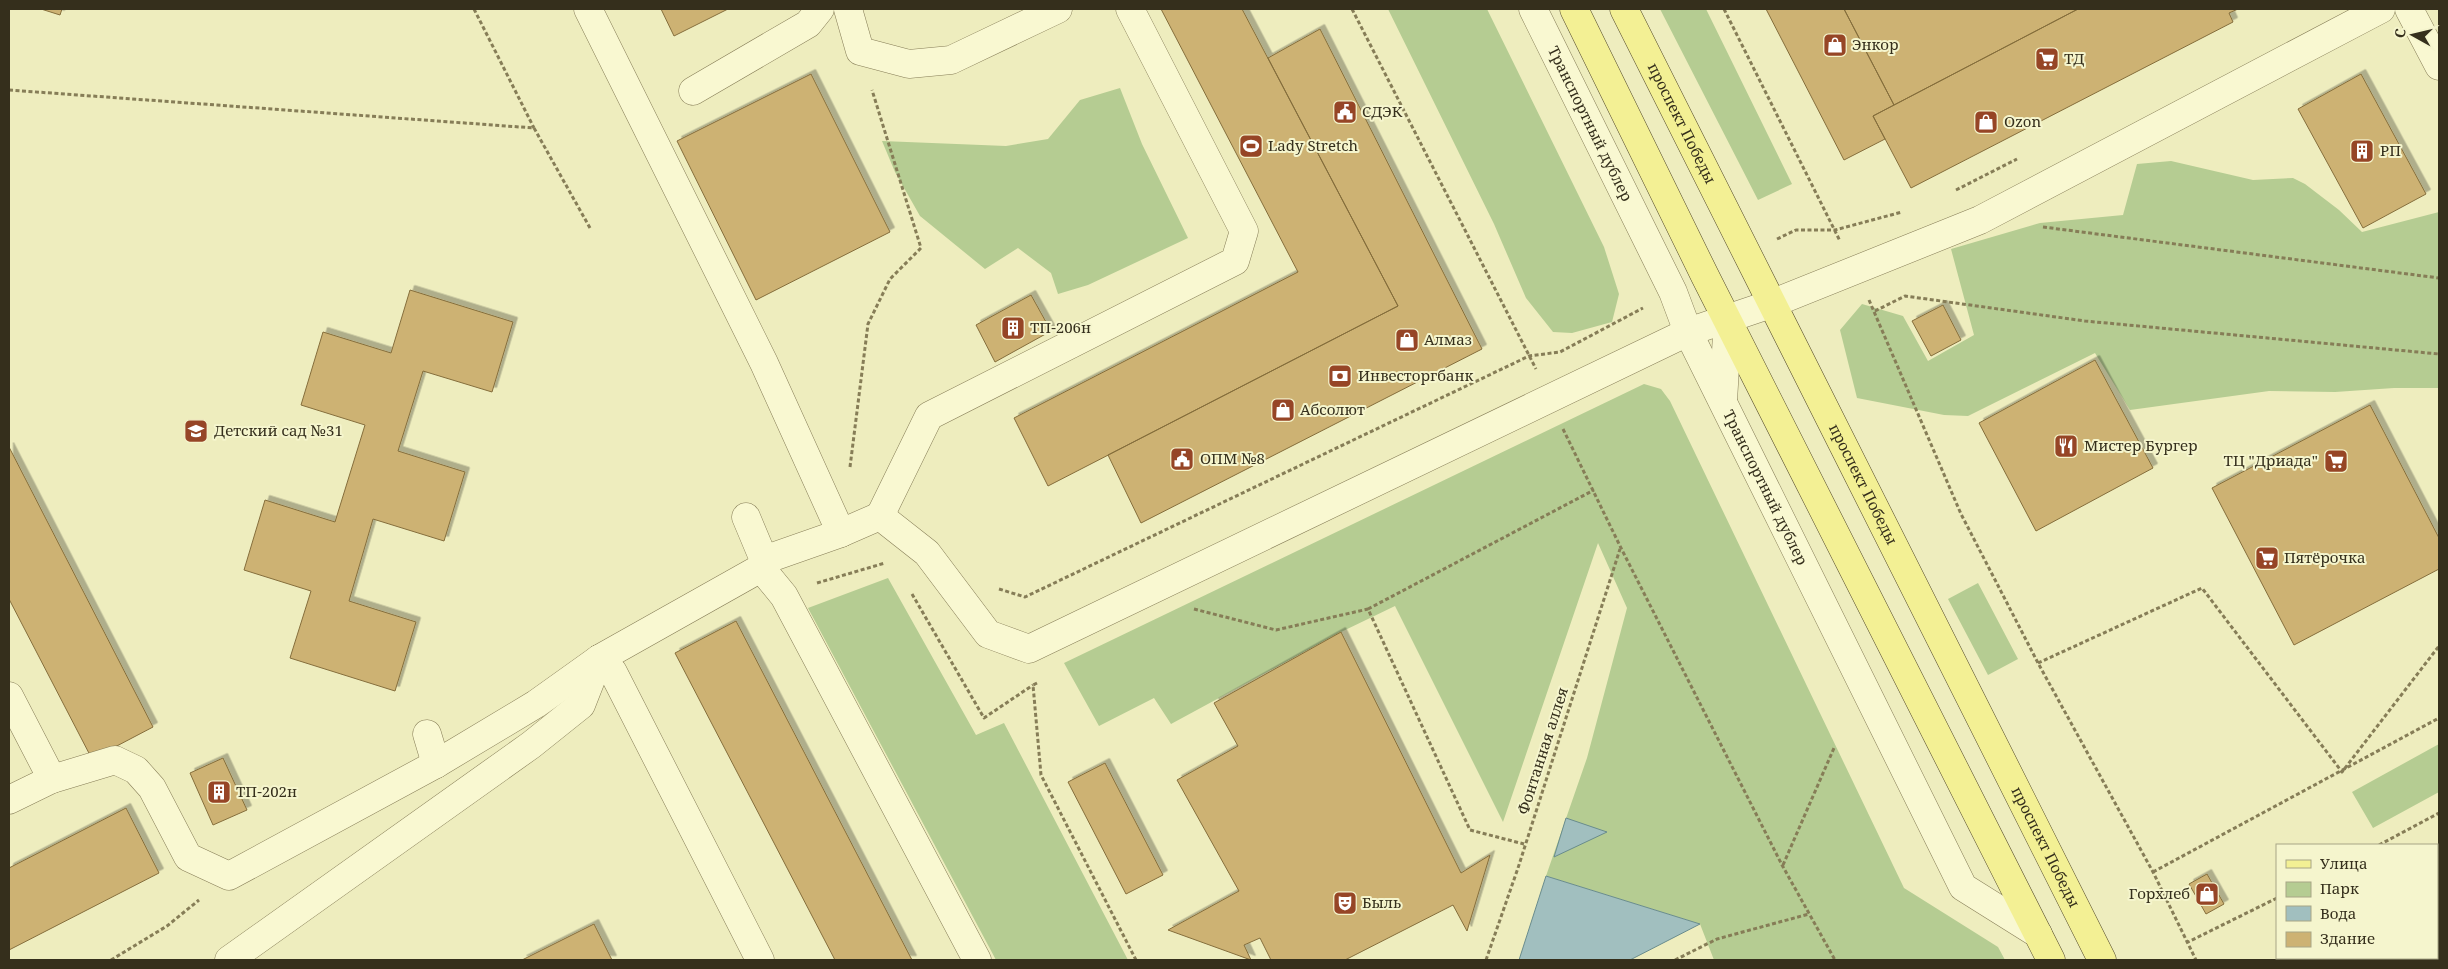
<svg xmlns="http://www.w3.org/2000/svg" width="2448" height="969" font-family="'Noto Serif',serif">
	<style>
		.green { fill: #b5cc92 }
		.water { fill: #a1bfbf; stroke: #698c8d }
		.building { fill: #cdb273; stroke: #856e3c; filter: url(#shadow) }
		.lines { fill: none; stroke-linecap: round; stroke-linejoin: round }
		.minor-casing { stroke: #867d57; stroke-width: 29 }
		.major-casing { stroke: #53492b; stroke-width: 29 }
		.path { stroke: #867d57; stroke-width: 3; stroke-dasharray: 4 2.5; stroke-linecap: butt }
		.minor { stroke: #f9f8d1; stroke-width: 28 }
		.major { stroke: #f3f094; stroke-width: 28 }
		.labels { text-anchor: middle; stroke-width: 4; stroke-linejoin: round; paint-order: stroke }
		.poi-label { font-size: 15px; fill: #352f1c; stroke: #f5f5cd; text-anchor: start }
		.street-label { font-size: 15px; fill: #352f1c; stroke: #f5f5cd }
	</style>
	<defs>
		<filter id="shadow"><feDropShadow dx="4.5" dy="-4.5" stdDeviation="0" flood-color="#0004"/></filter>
	</defs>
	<rect width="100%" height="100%" fill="#eeedbe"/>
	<path class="green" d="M1388,9H1487L1604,247L1619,294L1612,322L1572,333L1553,332L1526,298L1494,224Z
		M1660,9H1706L1792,184L1758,200Z
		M1120,88L1142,144L1188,238L1088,285L1058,294L1051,273L1018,248L985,269L920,216L895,172L882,141L1006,146L1048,139L1080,100Z
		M2171,161L2253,180L2293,178L2305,184L2339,210L2362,232L2439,212V388H2394L2335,392L2269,391L2130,410L2095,353L1968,416L1944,415L1857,398L1840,330L1862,304L1903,316L1928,361L1974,335L1951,249L2040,223L2123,215L2137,164Z
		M1644,384L1661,389L1670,401L1904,888L1998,947L2005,960H1714L1700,924L1546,876L1587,758L1627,608L1598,543L1503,822L1395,606L1341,632L1171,724L1154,698L1099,726L1064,663Z
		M888,578L976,735L1004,723L1128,960H996L808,608Z
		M1978,583L2018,659L1988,675L1948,599Z
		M2439,744V792L2373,828L2352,792Z"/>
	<path class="water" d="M1566,818L1607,832L1554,857Z
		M1546,876L1700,924L1630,960H1519Z"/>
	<path class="building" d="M41,9H62L60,15Z
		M661,9H728L674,36Z
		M1161,9H1242L1398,306L1048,486L1014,418L1298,272Z
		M1766,9H1844L1894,105L1873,116L1885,139L1844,160Z
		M1844,9H2078L1894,105Z
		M2078,9H2238L2229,13L2233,22L1911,188L1873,116Z
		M1320,29L1482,349L1141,523L1108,455L1398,306L1268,58Z
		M811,74L890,232L756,300L677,141Z
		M2361,74L2426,194L2363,228L2298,109Z
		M410,290L513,322L492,392L423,371L398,451L465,472L444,541L373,519L349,601L416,622L395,691L290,658L311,591L244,570L265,500L335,522L365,425L301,405L323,332L391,353Z
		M1031,295L1051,331L995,362L976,325Z
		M1943,305L1961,340L1931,356L1912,321Z
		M2095,360L2153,468L2036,531L1979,423Z
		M2370,405L2439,538V569L2294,645L2212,488Z
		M9,447L153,727L92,759L9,599Z
		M736,621L912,960H835L675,653Z
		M1341,632L1461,873L1490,855L1467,931L1453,905L1345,960H1271L1260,938L1244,945L1251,960L1168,930L1239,891L1177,780L1238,746L1214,703Z
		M223,758L247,810L213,825L190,773Z
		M1105,763L1163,875L1126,894L1068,782Z
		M126,808L159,873L9,950V868Z
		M2207,874L2224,904L2206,914L2189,884Z
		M2439,886V960H2321L2320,958H2437V887Z
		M594,924L612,960H522Z"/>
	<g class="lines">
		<g class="minor-casing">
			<g id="minor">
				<path d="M588,9L764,363L841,533L880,516L927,553L988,634L1029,649L1688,332L1771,304L1980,220L2381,9"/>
				<path d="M848,9L860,51L909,64L951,60L1058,9"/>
				<path id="s1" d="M1533,9L1673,292L1688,332L1963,887L2038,934"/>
				<path d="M2409,9L2439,66"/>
				<path d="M693,91L808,24L820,9"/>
				<path d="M1723,401L1728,318"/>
				<path d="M880,516L929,416L1235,261L1244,231L1130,9"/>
				<path d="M746,517L764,560"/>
				<path d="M761,568L784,596L977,960"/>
				<path d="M599,659L613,672L760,960"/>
				<path d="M9,696L52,779"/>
				<path d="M427,734L436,764"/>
				<path d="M9,800L52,779L115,760L136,770L152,788L188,857L229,876L436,764L536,704L599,659L761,568L764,560L841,533"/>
				<path d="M229,960L531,745L581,705L599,659"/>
			</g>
		</g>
		<g class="major-casing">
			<g id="major">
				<path d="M1574,9L1705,276L2051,960"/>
				<path id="s2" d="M1624,9L2102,960"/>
			</g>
		</g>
		<path class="path" d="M474,9L534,128
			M1352,9L1536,369
			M1724,9L1840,241
			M9,90L534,128L590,228
			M1956,190L2017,159
			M2043,227L2439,278
			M1777,239L1796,230H1835L1902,212
			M1869,300L1961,514L2038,663L2153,872L2196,960
			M1875,311L1905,296L2085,321L2439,354
			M1563,429L1621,548L1782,865L1835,960
			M850,467L868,324L890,279L921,248L872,90
			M817,583L885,563
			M999,589L1025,597L1529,356L1560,352L1643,308
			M912,594L984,718L1033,685
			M1194,609L1276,630L1368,609L1470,830L1524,844
			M1368,609L1594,490
			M2038,663L2202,588L2342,772L2439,646
			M1037,683L1033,685L1041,775L1136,960
			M2379,845L2439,813
			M1783,865L1834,748
			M2153,872L2439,718
			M2186,943L2277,898
			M111,960L167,926L199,900
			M1486,960L1518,868L1620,549
			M1675,960L1717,939L1809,914"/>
		<use href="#minor" class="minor"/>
		<use href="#major" class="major"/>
	</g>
	<defs>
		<g id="shop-square" transform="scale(1.25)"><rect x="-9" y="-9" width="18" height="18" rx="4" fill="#964526" stroke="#f5f5cd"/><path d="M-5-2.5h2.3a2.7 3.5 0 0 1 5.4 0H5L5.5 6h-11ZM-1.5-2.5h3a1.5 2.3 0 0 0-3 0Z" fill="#fff"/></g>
		<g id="supermarket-square" transform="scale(1.25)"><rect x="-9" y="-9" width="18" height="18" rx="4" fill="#964526" stroke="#f5f5cd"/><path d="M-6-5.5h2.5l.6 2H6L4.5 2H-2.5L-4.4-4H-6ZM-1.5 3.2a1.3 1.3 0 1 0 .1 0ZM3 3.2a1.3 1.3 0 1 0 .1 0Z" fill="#fff"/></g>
		<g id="civic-square" transform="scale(1.25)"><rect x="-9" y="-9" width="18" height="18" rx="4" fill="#964526" stroke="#f5f5cd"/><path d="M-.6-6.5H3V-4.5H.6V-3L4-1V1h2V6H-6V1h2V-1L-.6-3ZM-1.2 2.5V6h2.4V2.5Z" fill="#fff"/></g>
		<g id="stadium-square" transform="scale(1.25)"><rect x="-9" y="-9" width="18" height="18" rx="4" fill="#964526" stroke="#f5f5cd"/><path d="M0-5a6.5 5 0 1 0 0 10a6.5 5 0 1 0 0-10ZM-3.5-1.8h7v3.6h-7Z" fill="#fff"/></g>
		<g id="building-square" transform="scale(1.25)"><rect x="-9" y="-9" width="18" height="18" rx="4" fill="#964526" stroke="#f5f5cd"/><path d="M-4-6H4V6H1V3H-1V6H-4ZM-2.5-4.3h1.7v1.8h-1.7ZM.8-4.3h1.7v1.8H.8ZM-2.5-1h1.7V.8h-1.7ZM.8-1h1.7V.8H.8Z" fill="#fff"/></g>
		<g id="bank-square" transform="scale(1.25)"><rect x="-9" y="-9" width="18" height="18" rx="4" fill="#964526" stroke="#f5f5cd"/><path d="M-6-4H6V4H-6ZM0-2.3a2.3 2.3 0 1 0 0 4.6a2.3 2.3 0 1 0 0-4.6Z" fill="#fff"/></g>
		<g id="school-square" transform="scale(1.25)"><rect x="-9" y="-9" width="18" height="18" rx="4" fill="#964526" stroke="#f5f5cd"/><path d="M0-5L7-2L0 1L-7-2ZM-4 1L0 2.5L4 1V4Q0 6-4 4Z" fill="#fff"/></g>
		<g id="restaurant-square" transform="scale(1.25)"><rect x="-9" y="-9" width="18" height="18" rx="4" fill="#964526" stroke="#f5f5cd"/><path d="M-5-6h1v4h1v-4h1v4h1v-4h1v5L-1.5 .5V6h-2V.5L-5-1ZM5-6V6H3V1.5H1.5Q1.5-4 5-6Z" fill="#fff"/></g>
		<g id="theatre-square" transform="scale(1.25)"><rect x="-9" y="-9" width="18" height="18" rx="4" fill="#964526" stroke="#f5f5cd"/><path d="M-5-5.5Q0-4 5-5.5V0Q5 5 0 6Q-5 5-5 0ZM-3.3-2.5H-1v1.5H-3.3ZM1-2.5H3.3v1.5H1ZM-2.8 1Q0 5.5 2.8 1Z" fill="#fff"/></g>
	</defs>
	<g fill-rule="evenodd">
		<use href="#shop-square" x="1835" y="45"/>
		<use href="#supermarket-square" x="2047" y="59"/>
		<use href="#civic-square" x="1345" y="112"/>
		<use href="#shop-square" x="1986" y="122"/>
		<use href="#stadium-square" x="1251" y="146"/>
		<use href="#building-square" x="2362" y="151"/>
		<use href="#building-square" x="1013" y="328"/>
		<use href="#shop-square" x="1407" y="340"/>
		<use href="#bank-square" x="1340" y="376"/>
		<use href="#shop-square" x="1283" y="410"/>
		<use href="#school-square" x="196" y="431"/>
		<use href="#restaurant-square" x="2066" y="446"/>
		<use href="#civic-square" x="1182" y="459"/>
		<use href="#supermarket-square" x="2336" y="461"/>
		<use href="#supermarket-square" x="2267" y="558"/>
		<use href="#building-square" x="219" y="792"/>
		<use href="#shop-square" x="2207" y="894"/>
		<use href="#theatre-square" x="1345" y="903"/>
	</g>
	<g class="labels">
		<g class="poi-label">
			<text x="1852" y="50">Энкор</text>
			<text x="2064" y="64">ТД</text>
			<text x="1362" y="117">СДЭК</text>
			<text x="2004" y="127">Ozon</text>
			<text x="1268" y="151">Lady Stretch</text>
			<text x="2380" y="156">РП</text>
			<text x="1030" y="333">ТП-206н</text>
			<text x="1424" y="345">Алмаз</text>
			<text x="1358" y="381">Инвесторгбанк</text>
			<text x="1300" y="415">Абсолют</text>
			<text x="214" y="436">Детский сад №31</text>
			<text x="2084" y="451">Мистер Бургер</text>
			<text x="1200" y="464">ОПМ №8</text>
			<text x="2318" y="466" text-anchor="end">ТЦ "Дриада"</text>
			<text x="2284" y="563">Пятёрочка</text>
			<text x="236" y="797">ТП-202н</text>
			<text x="2190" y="899" text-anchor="end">Горхлеб</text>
			<text x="1362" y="908">Быль</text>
		</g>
		<g class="street-label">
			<text dy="5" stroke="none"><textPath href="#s2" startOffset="128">проспект Победы</textPath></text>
			<text dy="5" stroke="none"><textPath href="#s1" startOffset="128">Транспортный дублер</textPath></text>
			<text dy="5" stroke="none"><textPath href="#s2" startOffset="532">проспект Победы</textPath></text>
			<text dy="5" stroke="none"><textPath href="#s1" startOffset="532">Транспортный дублер</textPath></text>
			<text transform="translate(1543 751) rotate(-72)" y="5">Фонтанная аллея</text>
			<text dy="5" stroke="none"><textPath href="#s2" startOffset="938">проспект Победы</textPath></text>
		</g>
	</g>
	<rect width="2448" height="969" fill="none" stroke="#352f1c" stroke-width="20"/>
	<rect x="2276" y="844" width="162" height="115" fill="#f5f5cd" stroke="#a8a686"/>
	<rect x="2286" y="860" width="25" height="8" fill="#f3f094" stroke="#a8a686"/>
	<text x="2320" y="869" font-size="15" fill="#352f1c">Улица</text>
	<rect x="2286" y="882" width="25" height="15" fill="#b5cc92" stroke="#a8a686"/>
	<text x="2320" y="894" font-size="15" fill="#352f1c">Парк</text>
	<rect x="2286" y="906" width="25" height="15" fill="#a1bfbf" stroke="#a8a686"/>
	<text x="2320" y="919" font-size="15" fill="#352f1c">Вода</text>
	<rect x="2286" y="932" width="25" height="15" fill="#cdb273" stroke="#a8a686"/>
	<text x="2320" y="944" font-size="15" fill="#352f1c">Здание</text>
	<g transform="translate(2413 35) rotate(278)" stroke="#f5f5cd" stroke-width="4" paint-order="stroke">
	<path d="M0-4L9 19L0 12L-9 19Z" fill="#352f1c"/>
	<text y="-8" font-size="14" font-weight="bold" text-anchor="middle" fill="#352f1c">С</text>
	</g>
</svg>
